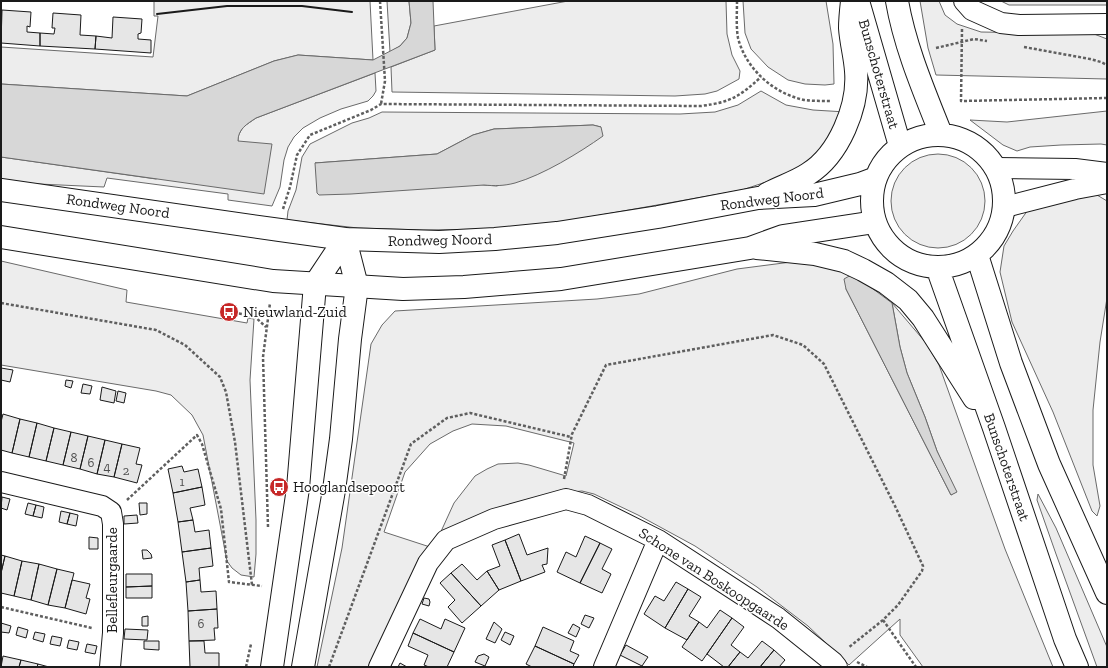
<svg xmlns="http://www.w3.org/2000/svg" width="1108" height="668" font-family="'Zilla Slab',serif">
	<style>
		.built { fill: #ededed; stroke: #6a6a6a; fill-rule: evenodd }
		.water { fill: #d7d7d7; stroke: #6a6a6a }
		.building { fill: #e6e6e6; stroke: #1a1a1a }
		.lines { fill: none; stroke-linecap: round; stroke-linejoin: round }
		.street-casing { stroke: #1a1a1a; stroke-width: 22 }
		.secondary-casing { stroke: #1a1a1a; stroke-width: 24 }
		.primary-casing { stroke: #1a1a1a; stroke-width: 24 }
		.path { stroke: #5f5f5f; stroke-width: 2.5; stroke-dasharray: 3 2; stroke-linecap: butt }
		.street { stroke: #fff; stroke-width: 20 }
		.secondary { stroke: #fff; stroke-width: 22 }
		.primary { stroke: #fff; stroke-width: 22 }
		.wall { stroke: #1a1a1a; stroke-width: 2 }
		.labels { text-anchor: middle; stroke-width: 3; stroke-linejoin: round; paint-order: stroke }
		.number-label { font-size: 13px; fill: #4d4d4d }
		.street-label { font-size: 15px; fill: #1a1a1a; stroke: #fff }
		.poi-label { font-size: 15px; fill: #1a1a1a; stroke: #fff; text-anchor: start }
	</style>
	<rect width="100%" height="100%" fill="#fff"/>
	<path class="built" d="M154,1H370L373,60L298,55L274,61L187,96L1,84V47L153,57L158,16H154Z
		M387,1H409L411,23L407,38L400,46L390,52Z
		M568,1H726L727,34L732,55L740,71L739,79L717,91L705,94L675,96L392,92L391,67L435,50L434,26Z
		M743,1H826L833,44L834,84L825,85L805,84L788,80L768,67L751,49L745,33Z
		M920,1H939L945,15L957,24L981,32L1094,34L1107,39V79L936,75L928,48Z
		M1001,1H1107V5H1009Z
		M375,73L376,91L373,96L368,101L341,109L320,118L303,128L294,137L288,147L284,160L280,187L272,206L228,200V194L107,178L104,187L17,183L1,181V157L156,179L238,141V136L243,127L256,118Z
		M761,91L786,105L813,110L846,112L819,156L787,175L742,190L561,222L491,229L423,230L358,228L287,220L288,211L296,190L302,157L310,144L352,123L369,118L382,112L680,114L715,112L738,105ZM593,125L601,127L497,186L484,185L315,163L437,154L473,135L494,129Z
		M1107,111V145L1101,144L1061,145L1030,147L1017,151L1003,145L970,120L1007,122Z
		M891 201a47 47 0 1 1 94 0a47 47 0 1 1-94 0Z
		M1074,193L1097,195L1107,201V298L1100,342L1093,410V465L1100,506L1097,516L1092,511L1053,412L1012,322L1000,272L1004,246L1013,231L1030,207Z
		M1,261L127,290L126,302L247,323L248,318L254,319L250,380L256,520V554L254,577L241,575L232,568L227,561L203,435L192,415L171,395L156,391L1,365Z
		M799,261L823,262L851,275L846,289L951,495L956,492L937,451L925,417L907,373L900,347L892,303L926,343L939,365L1005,549L1053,667H923L900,635V619L849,665L808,626L757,587L695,546L638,515L594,494L582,491L571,492L438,538L454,503L475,476L487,469L498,464L518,463L529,465L566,476L574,443L506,426L472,424L453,431L430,444L405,472L384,532L430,547L374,667H317L342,548L371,344L382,325L395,311L597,299L639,294L737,269Z
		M1038,494L1056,528L1107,647V667H1097L1056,554L1037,500Z"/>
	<path class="water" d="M409,1H433L435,50L256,118C247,124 238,129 238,141L272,144L264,194L1,157V84L187,96L274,61L298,55L373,60L400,46L407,38L411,23Z
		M593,125L601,127L603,136C579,153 543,175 515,183C504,186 494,186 484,185L351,194L319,195L317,193L315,163L437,154L473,135L494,129Z
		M851,275L857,277L892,303L900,347L907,373L925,417L937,451L957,492L951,495L846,289L844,279Z"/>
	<path class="building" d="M2,10L31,12L30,27L27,26V32L40,33V46L1,43Z
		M53,13L81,15L80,35L96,36L95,49L40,46V33L54,34L55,28H52Z
		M113,17L142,19L141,33L138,34V39L151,40V53L95,49L96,36L112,38Z
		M1,368L13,370L10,382L1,380Z
		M66,380L73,381L71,388L65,386Z
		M83,384L92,386L90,394L81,393Z
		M102,387L116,391L114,403L100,400Z
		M118,391L126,393L124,403L116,401Z
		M3,414L20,419L12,453L1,450V422Z
		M20,419L37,423L29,457L12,453Z
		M37,423L54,428L46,461L29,457Z
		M54,428L71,432L63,465L46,461Z
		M71,432L88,436L80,469L63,465Z
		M88,436L105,440L97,474L80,469Z
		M105,440L122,444L114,477L97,474Z
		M122,444L140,448L136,464L142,465L137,483L114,477Z
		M182,466L184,472L198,469L202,487L173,493L168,469Z
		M202,487L205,505L190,508L193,520L178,522L173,493Z
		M2,497L10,499L7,510L1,508Z
		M28,503L36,505L33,516L25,514Z
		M139,503H147V514L140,515Z
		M36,505L44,507L42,518L33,516Z
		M61,511L70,513L67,524L59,522Z
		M70,513L78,515L76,526L67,524Z
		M137,515L138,523L124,524V516Z
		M193,520L195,532L209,530L211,548L182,552L178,522Z
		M519,534L527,555L548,548L547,564L542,565L545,572L521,581L505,540Z
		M585,536L600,543L580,583L557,572L566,552L576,557Z
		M89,537L98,538V549H89Z
		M505,540L521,581L499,590L487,571L500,566L492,545Z
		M600,543L612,549L602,569L611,574L602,593L580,583Z
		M211,548L213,566L199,568L200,580L186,582L182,552Z
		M142,550H147L151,554L152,558L143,559Z
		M1,555L5,556L1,573Z
		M5,556L22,561L14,596L1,593V573Z
		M22,561L39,564L31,600L14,596Z
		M39,564L57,569L48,605L31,600Z
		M462,564L477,580L487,571L499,590L481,606L451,573Z
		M57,569L74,573L65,608L48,605Z
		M451,573L481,606L462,623L448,607L455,600L440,583Z
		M126,574H152V586L126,587Z
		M72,580L90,584L86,598L90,599L86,614L65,608Z
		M200,580L201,592L216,591L217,609L188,611L186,582Z
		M676,582L688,589L665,628L644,614L655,596L664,601Z
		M152,586V598H126V587Z
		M688,589L701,597L689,616L699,622L687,640L665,628Z
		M424,598L429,599L430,602L429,606L422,604Z
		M217,609L218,628H214L215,640L189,641L188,611Z
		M720,610L732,618L702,661L682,647L699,622L707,628Z
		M585,615L594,618L589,628L581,624Z
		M148,616V626H142V617Z
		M732,618L744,627L731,645L740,652L728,667H724L707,654Z
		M420,619L441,629L445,619L465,628L454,652L413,633Z
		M494,622L502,629L495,643L486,639Z
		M1,623L11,626L9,633L1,632Z
		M573,624L580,628L576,637L568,633Z
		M18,627L28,630L26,638L16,635Z
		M543,627L574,641L570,651L579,655L574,664L535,646Z
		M125,629L148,630L147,640L124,639Z
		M35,632L45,634L43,642L33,639Z
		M505,632L514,636L510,645L501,640Z
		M413,633L454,652L447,667H429L424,665L428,655L408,646Z
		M52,636L62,638L60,646L50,644Z
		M69,640L79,642L77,650L67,648Z
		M144,641H159V650L144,649Z
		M189,641H204L205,653H219V667H190Z
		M762,641L774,650L760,667H728L740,652L748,658Z
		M87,644L97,646L95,654L85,652Z
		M626,645L648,657L642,666L620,655Z
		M535,646L574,664L573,667H532L526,664Z
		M774,650L785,660L779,667H760Z
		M484,654L489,657L485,666L475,662L478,656Z
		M3,656L21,660L19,667H1Z
		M21,660L38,664L37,667H19Z
		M400,663L407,667H398Z
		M38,664L49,667H37Z"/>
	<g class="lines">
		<g class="street-casing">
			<path id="street" d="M964,1L972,10L1001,23L1019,25L1107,24
				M996,168L1075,169L1107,173
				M1005,207L1075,189L1107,183
				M1,482L102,506L111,512L113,524V633L110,667
				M379,667L428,563L446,540L494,519L566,499L588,505L658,540L778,618L833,662L837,667
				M604,667L658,540"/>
		</g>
		<g class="secondary-casing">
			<path id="secondary" d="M272,667L298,488L315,284L345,239
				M303,667L334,490L341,439L350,339L357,286L345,239"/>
		</g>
		<g class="primary-casing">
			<path id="primary" d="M858,1L900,146
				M897,1C905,47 924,91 941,134
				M872 201a66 66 0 1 1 132 0a66 66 0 1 1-132 0Z
				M1,190L280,230L345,239L439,242L495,239L557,233L658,217L758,198L814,195L860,184L876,178
				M767,194C780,187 796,182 808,174C839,155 859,106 856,71C855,56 851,43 850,28C850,19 851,10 852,1
				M1,237L273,281L403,289L464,287L561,279L750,248L783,236L875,222
				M757,248L815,254L844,261L863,270L886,283L908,300L923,318L974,398
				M977,255L1011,363L1049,464L1107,593
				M937,267L994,428L1065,639L1077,667"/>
		</g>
		<path class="path" d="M380,1L385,81L381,104
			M737,1C737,13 736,26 738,38C746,69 773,93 804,100C813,101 822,101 831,101
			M962,29L961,101L1107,98
			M1024,47L1090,59L1101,62L1107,65
			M936,48L974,39L987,41
			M283,209L290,187L297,155L310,135L371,110L381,104L701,106C731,102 739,97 761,77
			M1,303L156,330L185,345L220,377L226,392L235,442L252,585
			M229,312L254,316L266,327
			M564,479L572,434L606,365L773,335L803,345L824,364L895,506L923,566L922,571L898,605L883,620L848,648
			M127,500L197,435L202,444L221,509L229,582L262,586
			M268,527L263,357L270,303
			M1,607L92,628
			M883,620L916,667
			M857,662L867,667
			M246,667L251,644
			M329,667L411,444L447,418L470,413L571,437"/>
		<use href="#street" class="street"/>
		<use href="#secondary" class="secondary"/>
		<use href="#primary" class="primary"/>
		<path class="wall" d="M157,14L227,6H302L352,12"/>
	</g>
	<defs>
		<g id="bus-disc" transform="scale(1)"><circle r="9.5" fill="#c62828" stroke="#fff"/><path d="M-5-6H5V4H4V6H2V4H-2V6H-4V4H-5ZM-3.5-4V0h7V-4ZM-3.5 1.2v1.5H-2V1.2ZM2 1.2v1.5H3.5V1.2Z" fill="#fff"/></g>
	</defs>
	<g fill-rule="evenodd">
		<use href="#bus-disc" x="229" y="312"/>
		<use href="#bus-disc" x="279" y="487"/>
	</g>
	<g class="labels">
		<g class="number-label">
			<text x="74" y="462">8</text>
			<text x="91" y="467">6</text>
			<text x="107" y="471">4</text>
			<text x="126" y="475">2</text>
			<text x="182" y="486">1</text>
			<text x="201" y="628">6</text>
		</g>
		<g class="street-label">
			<text transform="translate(879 74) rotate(74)" y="5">Bunschoterstraat</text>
			<text transform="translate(772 199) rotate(-7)" y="5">Rondweg Noord</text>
			<text transform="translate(118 206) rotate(8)" y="5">Rondweg Noord</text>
			<text transform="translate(440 240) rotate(-1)" y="5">Rondweg Noord</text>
			<text transform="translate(1007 467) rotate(71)" y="5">Bunschoterstraat</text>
			<text transform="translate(714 579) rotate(33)" y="5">Schone van Boskoopgaarde</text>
			<text transform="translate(112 580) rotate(-90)" y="5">Bellefleurgaarde</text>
		</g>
		<g class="poi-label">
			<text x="243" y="317">Nieuwland-Zuid</text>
			<text x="293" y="492">Hooglandsepoort</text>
		</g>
	</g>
	<rect width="1108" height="668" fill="none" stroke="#1a1a1a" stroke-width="4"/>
</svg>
